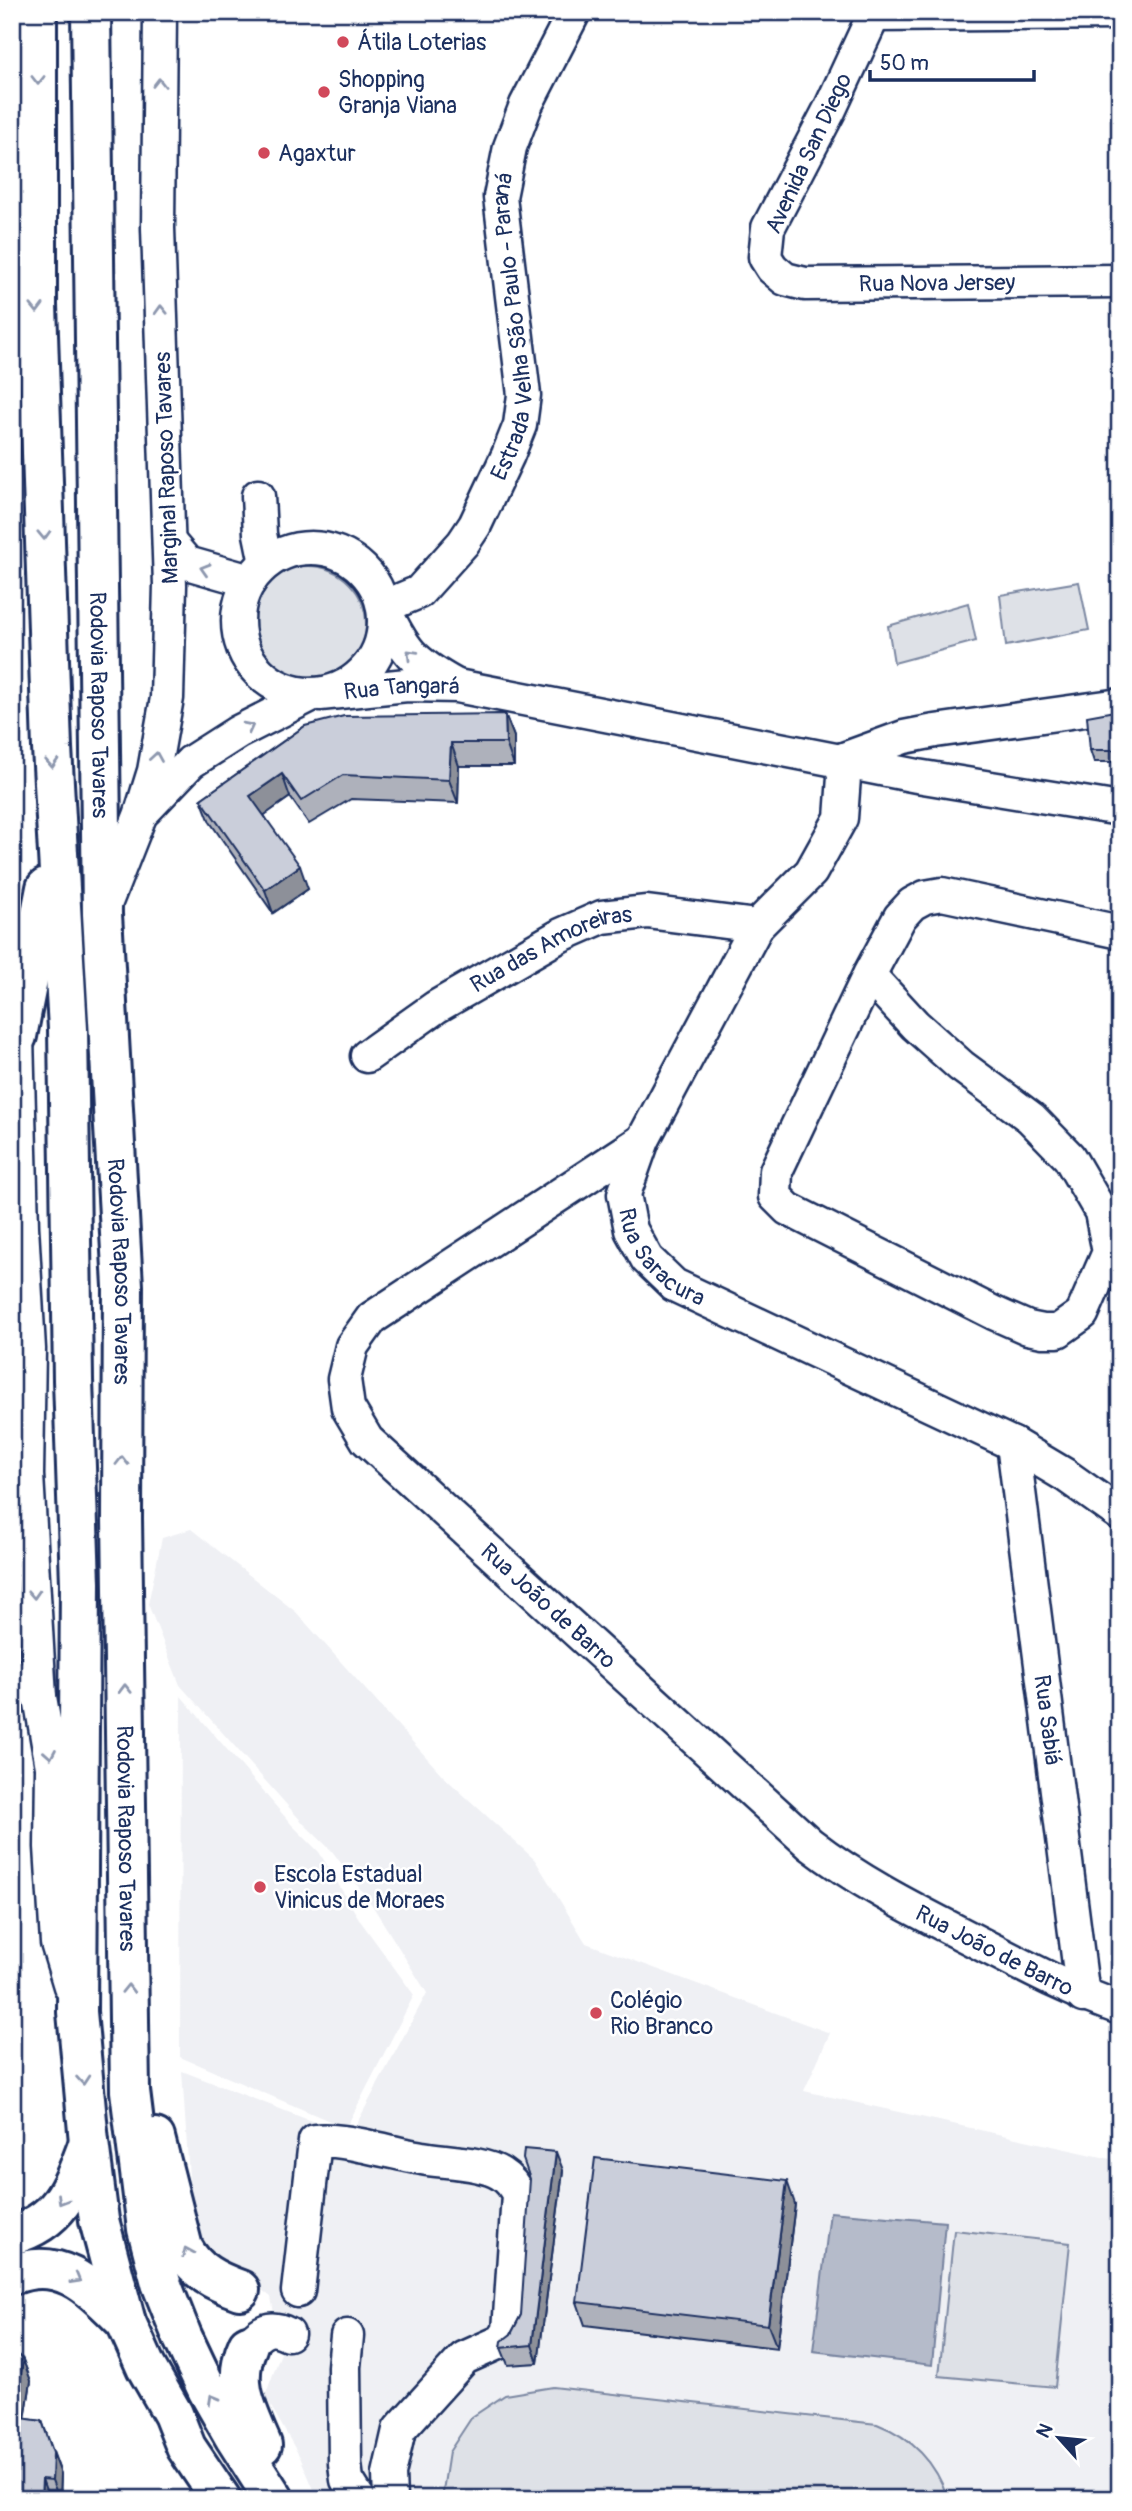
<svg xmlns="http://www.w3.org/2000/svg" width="1132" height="2511" font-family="Pangolin,sans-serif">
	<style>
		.built { fill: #eff0f4 }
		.green { fill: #dee1e7; stroke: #7c88a2; stroke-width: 2 }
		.water { fill: #b5bbca; stroke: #77839f; stroke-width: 2 }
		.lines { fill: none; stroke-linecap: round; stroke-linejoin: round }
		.minor-casing { stroke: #1b2f5e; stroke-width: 37 }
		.highway-casing { stroke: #1b2f5e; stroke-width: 44 }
		.minor { stroke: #fff; stroke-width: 32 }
		.highway { stroke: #fff; stroke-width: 38 }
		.wall { fill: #aeb1bb; stroke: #1b2f5e; stroke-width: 2 }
		.shaded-wall { fill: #8d9099; stroke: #1b2f5e; stroke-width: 2 }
		.building { fill: #caceda; stroke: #1b2f5e; stroke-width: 2 }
		.oneway { stroke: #8d97ae }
		.poi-dot { fill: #d1495b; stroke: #fff; stroke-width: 2.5 }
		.labels { text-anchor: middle; stroke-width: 5; stroke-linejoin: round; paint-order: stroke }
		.poi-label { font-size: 23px; fill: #1b2f5e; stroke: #fff; text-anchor: start }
		.street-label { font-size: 23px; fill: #1b2f5e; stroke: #fff }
	</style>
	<rect width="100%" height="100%" fill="#fff"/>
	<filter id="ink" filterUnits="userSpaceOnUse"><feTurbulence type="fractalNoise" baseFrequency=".0143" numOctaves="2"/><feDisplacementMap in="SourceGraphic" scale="14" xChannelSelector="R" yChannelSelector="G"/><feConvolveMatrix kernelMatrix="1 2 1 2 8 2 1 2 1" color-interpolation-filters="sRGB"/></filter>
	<g filter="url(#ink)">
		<path class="built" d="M191,1529L296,1612L444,1777L535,1860L586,1943L830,2033L804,2091L1120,2161V2499H318L300,2457L265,2396L288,2334L277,2329L271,2297L193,2238L182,2071L350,2136L427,1993L372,1905L332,1851L303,1823L180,1685L148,1604L162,1538Z
			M181,1696L292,1825L319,1852L361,1922L414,1995L346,2128L180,2057Z"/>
		<path class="green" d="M250 624a58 58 0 1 1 116 0a58 58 0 1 1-116 0Z
			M1079,582L1089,630L1006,646L1000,595Z
			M968,603L976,641L894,663L888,626Z
			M954,2230L1070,2243L1055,2387L939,2376Z
			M553,2387L877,2424C913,2438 936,2462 948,2499H445L443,2491L449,2452L472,2417L505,2395Z"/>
		<path class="water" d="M830,2212L945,2222L932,2365L813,2351Z"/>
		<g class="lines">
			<g class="minor-casing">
				<g id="minor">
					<path id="s1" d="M875,12L830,109L768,228L765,257L772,268L785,279L805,284L1120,281"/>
					<path d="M874,15L1120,13"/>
					<path d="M258,496L260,534L266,563"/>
					<path d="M169,542L187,563L250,581"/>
					<circle cx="311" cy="621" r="73"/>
					<path id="s2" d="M455,685C410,660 406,652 383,607L419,592L463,543L475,525L508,455L520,425L524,395L500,197L510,147L526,105L574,12"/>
					<path id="s3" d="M320,694L407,685L457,686L917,776L1120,809"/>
					<path id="s4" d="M1120,705L935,731L904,737L841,760L844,777L841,818L811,872L757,926L643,1140L624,1194L631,1230L647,1259L674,1285L1013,1444L1065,1475L1120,1514"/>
					<path d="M145,810L191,762L238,732L313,694"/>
					<path d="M106,902L140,816L154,771L167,698L170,585L158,228L160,12"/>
					<path d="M869,975L915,1025L961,1066L1031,1118L1069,1157L1101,1212L1109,1252L1082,1314L1058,1331H1043L1028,1328L994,1313L788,1209L775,1196L776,1171L869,975L900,917L912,904L925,897L942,894L1120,932"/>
					<path d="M17,1036L22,1227L29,1349L27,1475L40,1697"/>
					<path id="s5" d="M367,1056L436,1007L561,935L602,917L647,912L757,926"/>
					<path id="s6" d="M643,1140L372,1318L352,1346L344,1379L348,1408L367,1440L810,1844C863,1885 923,1914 983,1945C1028,1968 1072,1992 1120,2008"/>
					<path id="s7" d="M1013,1444L1083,1996"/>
					<path d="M12,1675L40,1697L52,1767L51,1847L57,1943L70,1986"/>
					<path d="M298,2291L315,2141C340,2137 395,2154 422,2158C444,2162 483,2162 501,2174C509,2179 515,2187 518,2195L509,2331L502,2341L464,2358L399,2430L389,2474L390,2499"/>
					<path d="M347,2336L344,2367L345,2464L347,2480L359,2499"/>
					<path d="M248,2345C262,2330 270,2325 288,2334"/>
				</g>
			</g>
			<g class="highway-casing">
				<g id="highway">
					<path d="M37,12V305L52,748L68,1029L73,1380L80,1583L77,2012L89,2142L99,2220L126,2322L146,2367L173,2414L186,2447L221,2499"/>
					<path id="s8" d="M91,12L102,914L123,1286L122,1518L130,2091L147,2229L161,2283L182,2336L207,2389L235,2438L274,2499"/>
					<path d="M12,1044L17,1036L46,888"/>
					<path d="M155,2138L183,2248C196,2272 215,2281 240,2290"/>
					<path d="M12,2235C62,2221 72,2187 89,2142"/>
					<path d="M12,2275C62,2254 93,2290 126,2322"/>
					<path d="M248,2345C231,2382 247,2410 262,2445"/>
				</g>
			</g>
			<use href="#minor" class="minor"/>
			<use href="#highway" class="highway"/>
		</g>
		<path class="wall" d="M1120,710V762H1094L1090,750Z
			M505,714L514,737V766H459L458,803L351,799L309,824L290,797L264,815L308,889L273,913L210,822L201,799L305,726Z
			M563,2170L538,2363L508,2365L501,2348L511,2334L521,2315Z
			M795,2204L777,2348L585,2325L577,2302Z
			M23,2360L31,2381L25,2419L42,2421L61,2474L60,2499H12Z"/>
		<path class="shaded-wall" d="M505,714L514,737V766L506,743Z
			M451,743L459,766L458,803L449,780Z
			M282,774L290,797L259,819L250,796Z
			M300,866L308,889L273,913L265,890Z
			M556,2152L563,2170L538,2363L532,2345Z
			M787,2181L795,2204L777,2348L768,2325Z
			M23,2360L31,2381L22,2439L14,2417Z
			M53,2453L61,2474L60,2499H59L52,2480Z
			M42,2479L49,2499H41Z"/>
		<path class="building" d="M1120,710V750H1090L1087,716Z
			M505,714L506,743H451L449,780L343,775L301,801L282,774L250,796L300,866L265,890L201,799L305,726L344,716Z
			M524,2149L556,2152L532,2345L501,2348L502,2341L511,2334L521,2315L530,2179L523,2159Z
			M595,2158L787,2181L768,2325L577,2302Z
			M12,2353L17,2354L23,2360L14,2417L42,2421L53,2453L52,2480L42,2479L41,2499H12Z"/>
		<defs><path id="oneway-chevron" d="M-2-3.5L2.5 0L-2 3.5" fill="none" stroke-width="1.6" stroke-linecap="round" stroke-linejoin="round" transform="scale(1.75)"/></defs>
		<g class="oneway">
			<use href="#oneway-chevron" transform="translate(38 80) rotate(90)"/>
			<use href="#oneway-chevron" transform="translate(159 83) rotate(-90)"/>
			<use href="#oneway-chevron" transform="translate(37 308) rotate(89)"/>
			<use href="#oneway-chevron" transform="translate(161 310) rotate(-92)"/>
			<use href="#oneway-chevron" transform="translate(44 535) rotate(88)"/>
			<use href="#oneway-chevron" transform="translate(205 569) rotate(-163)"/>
			<use href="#oneway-chevron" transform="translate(411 654) rotate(-134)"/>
			<use href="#oneway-chevron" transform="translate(249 727) rotate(-27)"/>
			<use href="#oneway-chevron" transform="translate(156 757) rotate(-81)"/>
			<use href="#oneway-chevron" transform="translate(52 763) rotate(87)"/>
			<use href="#oneway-chevron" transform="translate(122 1461) rotate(-90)"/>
			<use href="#oneway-chevron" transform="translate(34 1594) rotate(87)"/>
			<use href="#oneway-chevron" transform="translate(125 1689) rotate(-91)"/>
			<use href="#oneway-chevron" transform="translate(50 1754) rotate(80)"/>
			<use href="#oneway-chevron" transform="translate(128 1989) rotate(-89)"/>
			<use href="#oneway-chevron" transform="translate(83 2080) rotate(85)"/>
			<use href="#oneway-chevron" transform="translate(62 2200) rotate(121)"/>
			<use href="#oneway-chevron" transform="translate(187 2252) rotate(-114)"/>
			<use href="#oneway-chevron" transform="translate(76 2279) rotate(30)"/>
			<use href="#oneway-chevron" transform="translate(213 2399) rotate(-119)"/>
		</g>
	</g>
	<g class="poi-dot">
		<circle cx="343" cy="42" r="7"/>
		<circle cx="324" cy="92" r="7"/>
		<circle cx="264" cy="153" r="7"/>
		<circle cx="260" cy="1887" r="7"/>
		<circle cx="596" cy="2013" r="7"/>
	</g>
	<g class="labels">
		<g class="poi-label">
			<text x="357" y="50">Átila Loterias</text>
			<text x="338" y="87">Shopping<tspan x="338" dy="26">Granja Viana</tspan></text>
			<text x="278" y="161">Agaxtur</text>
			<text x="274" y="1882">Escola Estadual<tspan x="274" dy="26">Vinicus de Moraes</tspan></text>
			<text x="610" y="2008">Colégio<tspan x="610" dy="26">Rio Branco</tspan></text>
		</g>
		<g class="street-label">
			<text transform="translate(808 153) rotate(-65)" y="8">Avenida San Diego</text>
			<text dy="8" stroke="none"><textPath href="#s1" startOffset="453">Rua Nova Jersey</textPath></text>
			<text dy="8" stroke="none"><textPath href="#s2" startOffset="443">Estrada Velha São Paulo - Paraná</textPath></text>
			<text transform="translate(166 468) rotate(-92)" y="8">Marginal Raposo Tavares</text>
			<text dy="8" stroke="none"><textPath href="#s3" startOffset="82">Rua Tangará</textPath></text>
			<text dy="8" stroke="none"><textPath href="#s8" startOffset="693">Rodovia Raposo Tavares</textPath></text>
			<text dy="8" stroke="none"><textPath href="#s5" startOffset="215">Rua das Amoreiras</textPath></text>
			<text dy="8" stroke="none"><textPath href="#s4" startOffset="859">Rua Saracura</textPath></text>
			<text dy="8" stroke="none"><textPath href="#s8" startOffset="1260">Rodovia Raposo Tavares</textPath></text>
			<text dy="8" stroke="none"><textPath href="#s6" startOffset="705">Rua João de Barro</textPath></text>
			<text dy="8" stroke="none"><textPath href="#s7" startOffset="278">Rua Sabiá</textPath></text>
			<text dy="8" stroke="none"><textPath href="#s8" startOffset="1827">Rodovia Raposo Tavares</textPath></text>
			<text dy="8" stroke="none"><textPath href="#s6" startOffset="1272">Rua João de Barro</textPath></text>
		</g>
	</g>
	<rect width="1132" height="2511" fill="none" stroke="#fff" stroke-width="42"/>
	<rect x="21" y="21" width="1090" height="2469" fill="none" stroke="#1b2f5e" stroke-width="2.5" filter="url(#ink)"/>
	<g transform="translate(1059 2438) rotate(297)" stroke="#ffffff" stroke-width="5" paint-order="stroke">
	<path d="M0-5L12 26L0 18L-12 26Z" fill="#1b2f5e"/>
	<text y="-10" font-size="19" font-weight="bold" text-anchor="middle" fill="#1b2f5e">N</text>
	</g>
	<path d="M870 70v10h164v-10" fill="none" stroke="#1b2f5e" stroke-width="3.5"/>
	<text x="880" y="70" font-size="21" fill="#1b2f5e" stroke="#ffffff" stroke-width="5" paint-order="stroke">50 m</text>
</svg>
